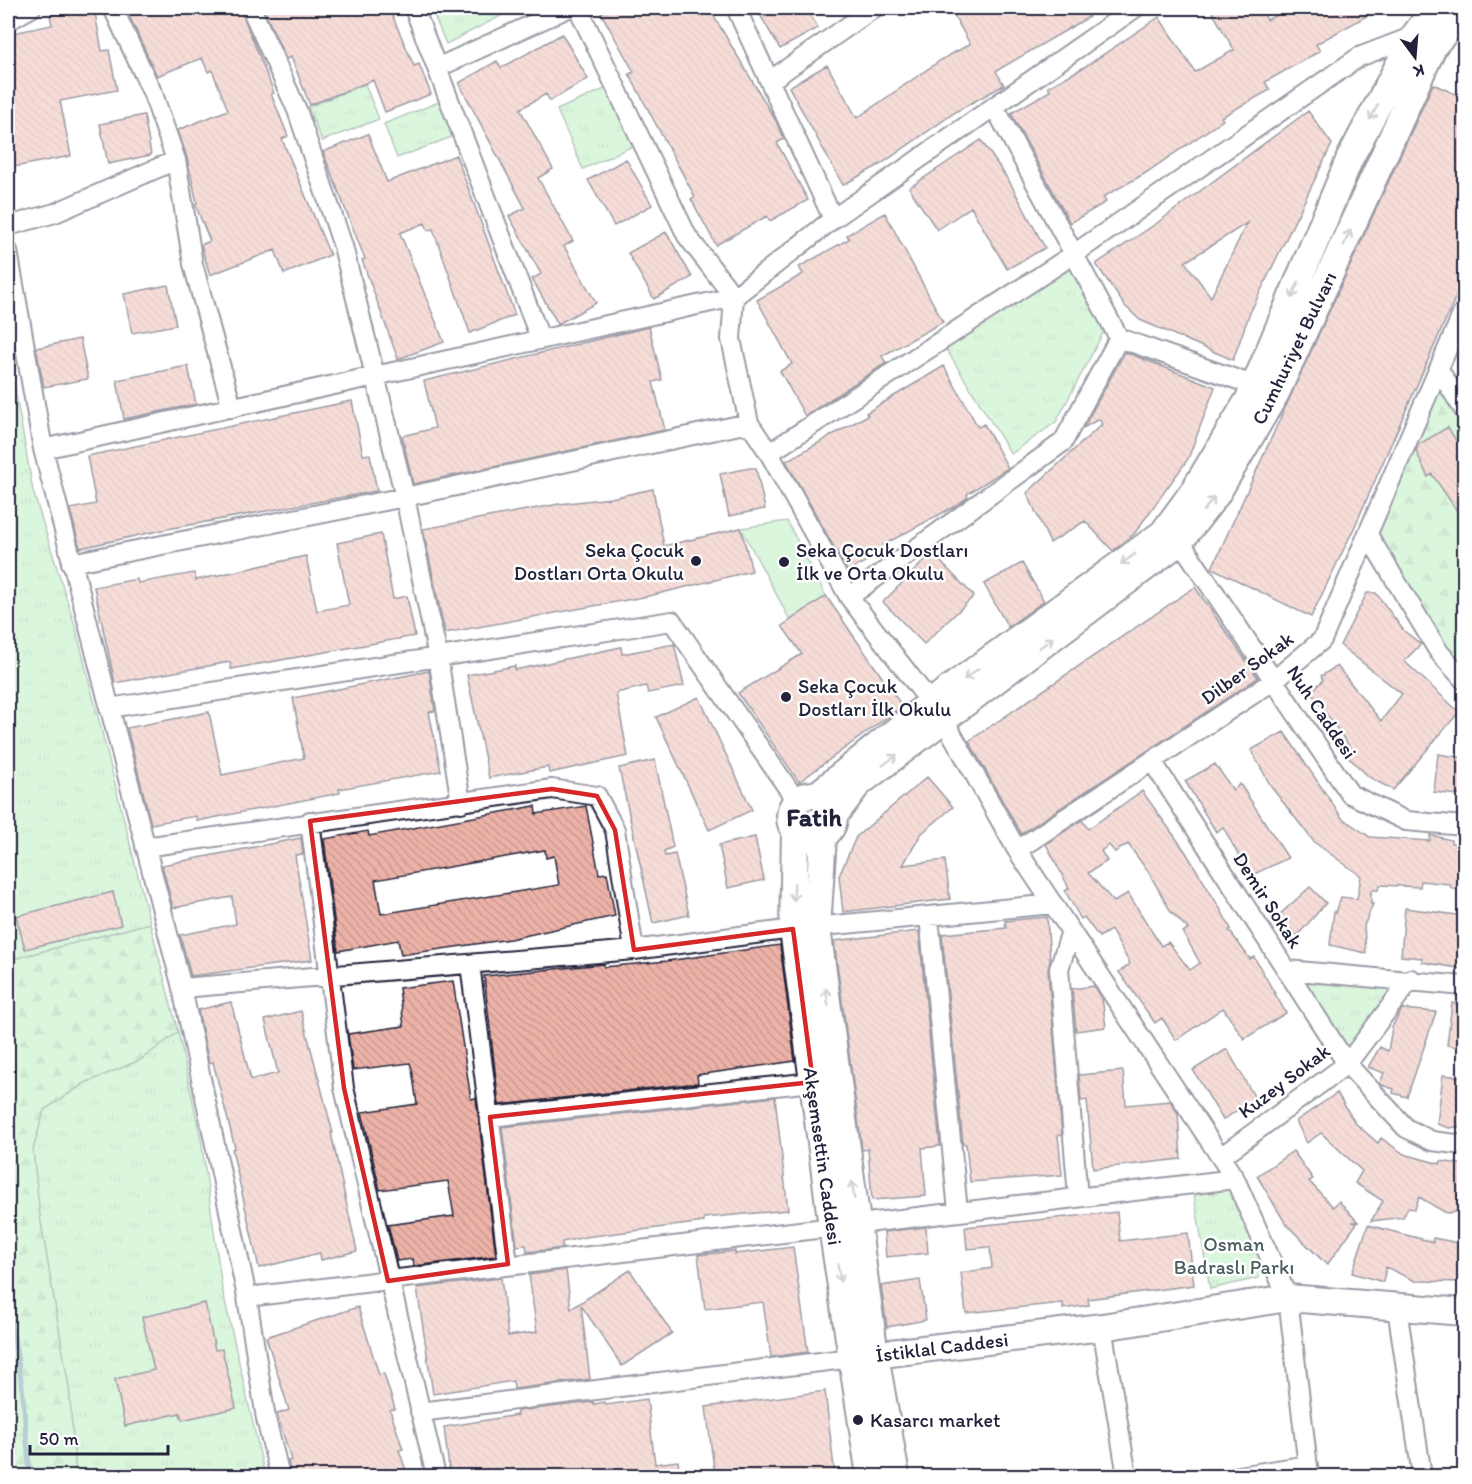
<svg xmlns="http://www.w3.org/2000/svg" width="1472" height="1484" font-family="Itim,sans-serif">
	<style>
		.grass { fill: url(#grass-tufts); stroke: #688676; stroke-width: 1.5 }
		.forest { fill: url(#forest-firs); stroke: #688676; stroke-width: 1.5 }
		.pitch { fill: #aeebb2; stroke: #688676; stroke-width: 1.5 }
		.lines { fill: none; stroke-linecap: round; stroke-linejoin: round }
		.stream { stroke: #6192a1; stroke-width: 5 }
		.building { fill: url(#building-back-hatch); stroke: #22223b; stroke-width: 1.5; fill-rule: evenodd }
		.street-casing { stroke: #22223b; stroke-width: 22 }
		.secondary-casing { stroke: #22223b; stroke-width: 30 }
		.street { stroke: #fff; stroke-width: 18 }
		.secondary { stroke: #fff; stroke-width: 26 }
		.oneway { stroke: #9c9ca7 }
		.marked { fill: none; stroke: #d62828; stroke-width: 4.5; stroke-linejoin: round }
		.poi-dot { fill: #22223b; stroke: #fff; stroke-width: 2 }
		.labels { text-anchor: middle; stroke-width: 5; stroke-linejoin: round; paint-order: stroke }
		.street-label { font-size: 20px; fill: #22223b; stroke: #fff }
		.poi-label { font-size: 20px; fill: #22223b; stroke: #fff; text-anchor: start }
		.park-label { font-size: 20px; fill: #4c5e5f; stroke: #fff }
		.district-label { font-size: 26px; font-weight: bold; fill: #22223b; stroke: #fff }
	</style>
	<defs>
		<pattern id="grass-tufts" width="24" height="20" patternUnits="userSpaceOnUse" patternTransform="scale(1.5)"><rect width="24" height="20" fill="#aeebb2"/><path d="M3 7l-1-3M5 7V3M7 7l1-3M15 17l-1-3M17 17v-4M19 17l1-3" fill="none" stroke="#95c99a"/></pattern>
		<pattern id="forest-firs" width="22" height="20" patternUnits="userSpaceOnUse" patternTransform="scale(1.5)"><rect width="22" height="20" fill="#aeebb2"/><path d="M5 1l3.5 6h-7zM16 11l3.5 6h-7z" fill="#95c99a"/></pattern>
		<pattern id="building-back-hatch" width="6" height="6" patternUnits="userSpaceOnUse" patternTransform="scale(1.5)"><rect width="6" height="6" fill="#ecb2a7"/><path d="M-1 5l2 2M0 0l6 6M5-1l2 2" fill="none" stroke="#ca9991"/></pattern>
	</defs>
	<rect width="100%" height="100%" fill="#fff"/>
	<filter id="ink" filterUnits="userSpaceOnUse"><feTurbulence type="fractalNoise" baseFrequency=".0167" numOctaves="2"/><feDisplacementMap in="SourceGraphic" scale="12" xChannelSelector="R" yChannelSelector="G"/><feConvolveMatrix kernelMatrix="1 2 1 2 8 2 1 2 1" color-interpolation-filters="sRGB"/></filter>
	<g filter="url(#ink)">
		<path class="grass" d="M431,8H497L501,16L446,44Z
			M365,84L379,119L322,141L308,107Z
			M609,87L635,145L583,169L557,110Z
			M441,101L454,136L397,158L384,124Z
			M1071,268L1104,331L1056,422L1011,454L946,349Z
			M8,378H13L33,491L76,629L150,923L17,958L8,951Z
			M1287,970L1411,979L1347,1064Z
			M178,1032L201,1139L222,1288L265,1476H76L69,1388L40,1217L33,1150L44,1110L85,1083L140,1060Z
			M1232,1188L1268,1263L1258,1278L1210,1289L1194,1195Z"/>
		<path class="forest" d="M1439,370L1464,410V680L1368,535Z
			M150,923L178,1032L140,1060L85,1083L44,1110L33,1150L40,1217L69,1388L76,1476H8V951L18,958Z"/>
		<path class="pitch" d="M787,521L826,596L790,620L741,528Z"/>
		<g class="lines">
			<path class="stream" d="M8,1302L22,1386L30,1476"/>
		</g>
		<path class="building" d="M94,8L102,51L109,50L117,90L60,101L71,156L8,168V34L52,25L50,15Z
			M136,8H240L274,93L271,94L288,136L282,139L330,255L284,274L275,250L210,275L201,245L210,241L195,204L197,203L187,158L178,130L228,110L212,70L208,72L202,58L157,76L127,11Z
			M263,8H389L414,66L419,64L431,94L385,112L373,80L310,105L291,57L286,59Z
			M610,8H709L776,121L784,139L777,143L808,200L770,221L767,216L716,245L691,199L695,197L629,74L634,72L601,13Z
			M756,8H807L818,28L780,49Z
			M950,8H1083L1089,17L996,71L1004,85L957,111L881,164L843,185L789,87L827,65L857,118L941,60L970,44Z
			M1210,8H1260L1267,20L1290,8H1381L1316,44L1320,51L1265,82L1270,90L1221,117L1223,120L1144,174L1103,197L1106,202L1070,223L1011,113L1050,91L1048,87L1086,66L1159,17L1195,72L1234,50Z
			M562,34L588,79L550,101L546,94L520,109L553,169L538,178L573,241L564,246L596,303L558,324L532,279L541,274L509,216L525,208L459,83L497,61L501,68Z
			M1433,84L1464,98V278L1355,526L1311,617L1212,568Z
			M1308,111L1332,144L1249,315L1233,360L1140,320L1125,306L1096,264L1157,223ZM1247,223L1211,297L1185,262Z
			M144,115L151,155L108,164L100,124Z
			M368,134L387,182L456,155L515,315L470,333L433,229L428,230L425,223L400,233L444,342L398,359L362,260L365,259L323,152Z
			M981,140L1009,181L1045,248L1007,269L971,207L937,230L909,188Z
			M626,159L652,205L614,226L588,180Z
			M885,213L943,322L882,356L886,363L805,416L780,371L792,364L757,300L803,274L799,267L849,239L847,235Z
			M666,232L692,277L654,299L628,253Z
			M168,285L176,325L132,333L124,294Z
			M649,327L662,380L653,382L665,430L413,484L402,436L435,428L424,381Z
			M80,339L88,379L44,387L36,348Z
			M1125,352L1215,387L1188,459L1134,534L1113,551L1085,521L1050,543L1027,493L1102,424L1099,419L1083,428Z
			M188,366L196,404L124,419L117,380Z
			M944,366L978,427L984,424L1008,468L967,494L968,497L955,506L883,545L885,550L848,572L786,461L868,415L866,413Z
			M352,401L363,455L370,454L377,491L167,529L80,548L70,509L96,504L87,456Z
			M1448,427L1464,455V521L1432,474L1428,477L1416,451L1418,445Z
			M750,468H756L765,509L729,516L720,474Z
			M653,489L664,546L741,528L752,571L649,596L445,633L423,529L559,504L611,498Z
			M381,534L393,599L407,596L415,636L231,669L230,662L115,683L94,587L137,579L138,583L194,573L196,580L306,556L317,611L349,605L337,543Z
			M932,553L974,596L924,644L883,602Z
			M1022,563L1044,601L1008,627L984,584Z
			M1195,587L1258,678L1021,834L969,741Z
			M1367,593H1376L1404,631L1421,644L1404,661L1459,712L1393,790L1369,777L1347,756L1352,750L1311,692L1323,680L1321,676L1337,666L1381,721L1402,694L1340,645Z
			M826,596L902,706L799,782L738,693L802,654L782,626Z
			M674,644L684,686L648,693L646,686L616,693L628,756L549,773L548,767L489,778L467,675L515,666V670L621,647L622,654Z
			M429,671L435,711L429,712L441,771L339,789L340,793L197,821L196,816L151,824L127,728L209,712L222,775L304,758L293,698Z
			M699,697L752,810L709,830L656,717Z
			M1284,732L1342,818L1370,837L1430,841V835L1451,840V843L1464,844V889H1452L1449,884L1421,881L1420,887L1380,885L1378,890H1371V904H1373L1364,926L1366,953L1330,945L1334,911L1336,913L1341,897L1357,899L1361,876L1314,842L1272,788L1251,750Z
			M1438,754L1464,758V796L1434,792Z
			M655,760L673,847L664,851L665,856L675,854L689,915L653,923L619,768Z
			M1215,764L1233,790L1240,784L1288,858L1250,876L1223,827L1216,832L1185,781Z
			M927,777L953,807L921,834L903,865L945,860L950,899L843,912L839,876L856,837Z
			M1142,791L1185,851L1221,910L1231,929L1229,930L1250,959L1254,957L1286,1013L1244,1039L1223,1008L1176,1040L1162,1018L1155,1023L1119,972L1130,964L1111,930L1099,937L1084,917L1081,919L1065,891L1069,888L1046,844L1082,820L1088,829ZM1128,844L1149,873L1171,912L1188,929L1183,932L1200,963L1190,970L1168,942L1161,946L1128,893L1114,902L1088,873L1107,861L1101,851L1109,845L1115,852Z
			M535,806L536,814L586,806L599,874L607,873L615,916L510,939L401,955L398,940L338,951L324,839L368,831L369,836ZM545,850L546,858L554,856L559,885L381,914L375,880Z
			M755,837L764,880L728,888L719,845Z
			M301,838L303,854L295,855L312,960L191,976L180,935L236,924L232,897L173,908L162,865Z
			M1310,887L1326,903L1297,936L1278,916Z
			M113,892L121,925L25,949L16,916Z
			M1405,908L1464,916V969L1422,962V958L1401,956Z
			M1047,917L1050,960L1048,970L1062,1135H1058L1062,1175L970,1182L966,1144H963L942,934L1006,928L1005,921Z
			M919,931L940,1146L922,1148L926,1196L872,1200L868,1149L862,1150L834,941Z
			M780,945L795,1061L697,1075L698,1083L499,1105L484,976L604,964V967L667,961Z
			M453,981L471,1099L476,1098L496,1256L414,1266L413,1259L397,1261L388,1225L454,1216L448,1181L380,1190L362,1112L417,1104L412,1069L410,1063L353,1070L348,1034L404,1026L399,988Z
			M1094,986L1102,998L1106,1027L1076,1031L1072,989Z
			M231,1002L251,1080L278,1073L265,1020L301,1011L333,1133H331L357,1251L321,1260L320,1253L259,1268L232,1149L235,1148L213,1062L209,1063L198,1010Z
			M1452,1003L1464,1005V1048L1447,1045Z
			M1402,1009L1436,1012L1407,1097L1393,1093L1394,1089L1382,1085L1380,1083L1384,1073L1368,1067L1380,1047L1388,1051L1392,1027Z
			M1227,1049L1255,1098L1223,1120L1193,1070Z
			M1123,1071L1126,1105L1170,1101L1178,1113L1181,1159L1093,1169L1087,1100L1081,1101L1079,1075Z
			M1443,1075L1464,1077V1126L1449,1128L1437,1124Z
			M1337,1093L1355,1123L1378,1143L1381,1138L1404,1154L1440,1164L1441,1161L1464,1165V1211L1446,1213L1419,1197L1415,1209L1408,1208L1403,1217L1371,1221L1383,1201L1355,1183L1362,1171L1321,1133L1307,1143L1296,1121Z
			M775,1097L788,1210L704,1218V1222L585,1237L562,1242L563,1248L527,1252L526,1245L517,1246L502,1127Z
			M1293,1151L1313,1179L1309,1181L1333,1207L1339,1201L1358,1222H1352L1357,1223L1327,1265L1286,1224L1257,1176Z
			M1117,1212L1120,1241L1188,1233L1194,1285L1088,1299L1089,1305L1063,1309V1303L966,1313L961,1273L992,1268L990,1247L967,1249L965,1227Z
			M1368,1225L1433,1242V1238L1464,1244V1282L1415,1281L1386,1267L1383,1282L1352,1273Z
			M926,1227L928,1253L886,1257L884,1232Z
			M793,1247L808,1352L771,1357L763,1302L705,1309L698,1255L735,1251V1254Z
			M566,1270L571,1309L630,1270L672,1333L622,1366L581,1305L590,1379L514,1389L513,1381L433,1394L417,1288L501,1278L508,1336L537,1332L529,1275Z
			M920,1280L926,1320L887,1327L881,1286Z
			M205,1303L215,1350L222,1349L236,1408L182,1420L180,1413L125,1426L115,1379L154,1370L142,1317Z
			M358,1307L379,1375L384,1374L395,1409L390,1410L403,1449L399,1450L408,1476H291L288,1461L291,1460L277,1414L289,1410L266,1337Z
			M825,1391L835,1476H715L706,1407Z
			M647,1399L655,1464L678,1461L680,1476H526L525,1469L479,1476H450L444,1427L517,1415V1411L593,1402L594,1404L605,1402L606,1405Z"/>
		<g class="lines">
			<g class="street-casing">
				<path id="street" d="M113,8L153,94L176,160L193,264L232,408
					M251,8L297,110L343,246L405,497L438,657L461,803
					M414,8L540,338
					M736,8L833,219
					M1135,8L833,219L734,297L731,339L749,423L769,453L849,597L944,720L1017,850L1235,1179L1288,1298L1309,1476
					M8,21L31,8
					M439,67L568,8
					M771,80L874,8
					M8,226L55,213L176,160
					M8,251L43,449L182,988L247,1297L266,1419L280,1476
					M1119,338L1264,389
					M1439,370L1464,410
					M43,449L734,297L687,236L578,8
					M769,453L1074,254L1359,57L1414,36L1419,38
					M1368,535L1439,652L1464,680
					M1170,537L1180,541L1350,794L1406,821L1464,826
					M71,563L405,497L749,423
					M849,597L1063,442L1119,338L994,106
					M109,708L672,621L796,800
					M1152,761L1347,1064L1406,1128L1432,1141L1464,1145
					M310,821L344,1088L436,1476
					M145,847L552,789L597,796L615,830L634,950
					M1017,850L1273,681L1322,640L1464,310
					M929,917L958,1211
					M1071,931L1059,969L1078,1197
					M470,964L508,1264
					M1287,970L1464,986
					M182,988L634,950L793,929L1053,904
					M490,1117L813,1082
					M1222,1156L1347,1064L1411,979
					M247,1297L1235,1179
					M1397,1308L1422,1476
					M1102,1327L1127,1476
					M420,1412L852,1358
					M1238,1476L1308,1465"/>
			</g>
			<g class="secondary-casing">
				<path id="secondary" d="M790 817a22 22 0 1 1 44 0a22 22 0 1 1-44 0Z
					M817,795L930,703L1163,533L1193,492L1249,399L1350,158L1414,36L1435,8
					M834,816L858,784L1180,541L1216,495L1276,393L1434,45L1464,11
					M795,833L793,929L832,1227L870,1476
					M823,837L817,928L875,1355L896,1476
					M858,1357L1102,1327L1288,1298L1464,1312"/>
			</g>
			<use href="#street" class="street"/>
			<use href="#secondary" class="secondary"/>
		</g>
		<defs><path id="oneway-shaft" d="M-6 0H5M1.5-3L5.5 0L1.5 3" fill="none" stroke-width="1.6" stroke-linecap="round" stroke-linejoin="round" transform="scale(1.5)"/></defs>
		<g class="oneway">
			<use href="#oneway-shaft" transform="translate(1374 112) rotate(118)"/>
			<use href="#oneway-shaft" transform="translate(1347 238) rotate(-66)"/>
			<use href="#oneway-shaft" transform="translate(1295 290) rotate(113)"/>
			<use href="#oneway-shaft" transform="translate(1209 504) rotate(-52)"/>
			<use href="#oneway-shaft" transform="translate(1128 559) rotate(144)"/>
			<use href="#oneway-shaft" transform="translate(1046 643) rotate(-37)"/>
			<use href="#oneway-shaft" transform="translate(971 674) rotate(144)"/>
			<use href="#oneway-shaft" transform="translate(890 760) rotate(-37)"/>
			<use href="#oneway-shaft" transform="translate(794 892) rotate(92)"/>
			<use href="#oneway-shaft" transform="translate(827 997) rotate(-98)"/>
			<use href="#oneway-shaft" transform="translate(853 1190) rotate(-98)"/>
			<use href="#oneway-shaft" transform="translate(839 1273) rotate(81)"/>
		</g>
	</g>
	<path d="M0 0H1472V1484H0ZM552,789L597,796L615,830L634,950L793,929L813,1082L490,1117L508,1264L388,1281L344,1088L310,821Z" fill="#fff" fill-opacity=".55" fill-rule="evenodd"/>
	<path class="marked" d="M552,789L597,796L615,830L634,950L793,929L813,1082L490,1117L508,1264L388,1281L344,1088L310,821Z"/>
	<g class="poi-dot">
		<circle cx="696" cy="561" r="6"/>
		<circle cx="784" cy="562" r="6"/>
		<circle cx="786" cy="697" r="6"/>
		<circle cx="858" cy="1420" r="6"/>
	</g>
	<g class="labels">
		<g class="street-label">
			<text transform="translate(1294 348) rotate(-64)" y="7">Cumhuriyet Bulvarı</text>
			<text transform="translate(1247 668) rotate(-36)" y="7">Dilber Sokak</text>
			<text transform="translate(1322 712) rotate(56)" y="7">Nuh Caddesi</text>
			<text transform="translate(1268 900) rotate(57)" y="7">Demir Sokak</text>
			<text transform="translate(1284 1081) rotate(-37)" y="7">Kuzey Sokak</text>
			<text transform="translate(823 1156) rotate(82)" y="7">Akşemsettin Caddesi</text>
			<text transform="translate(942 1347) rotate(-7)" y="7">İstiklal Caddesi</text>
		</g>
		<g class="poi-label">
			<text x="684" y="557" text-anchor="end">Seka Çocuk<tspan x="684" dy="23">Dostları Orta Okulu</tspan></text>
			<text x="796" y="557">Seka Çocuk Dostları<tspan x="796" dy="23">İlk ve Orta Okulu</tspan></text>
			<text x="798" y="693">Seka Çocuk<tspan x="798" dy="23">Dostları İlk Okulu</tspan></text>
			<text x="870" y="1427">Kasarcı market</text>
		</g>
		<g class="park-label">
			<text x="1234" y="1251">Osman<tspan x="1234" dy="23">Badraslı Parkı</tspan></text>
		</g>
		<g class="district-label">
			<text x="814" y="826">Fatih</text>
		</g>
	</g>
	<rect width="1472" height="1484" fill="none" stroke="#fff" stroke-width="30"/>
	<rect x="15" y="15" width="1442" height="1454" fill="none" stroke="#22223b" stroke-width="2" filter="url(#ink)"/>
	<g transform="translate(1415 57) rotate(164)" stroke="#ffffff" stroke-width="4.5" paint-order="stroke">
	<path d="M0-4.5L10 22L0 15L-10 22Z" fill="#22223b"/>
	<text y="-9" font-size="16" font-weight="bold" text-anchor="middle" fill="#22223b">K</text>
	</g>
	<path d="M30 1445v9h138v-9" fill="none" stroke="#22223b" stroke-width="3"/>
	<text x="39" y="1445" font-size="18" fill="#22223b" stroke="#ffffff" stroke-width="4.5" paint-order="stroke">50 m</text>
</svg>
